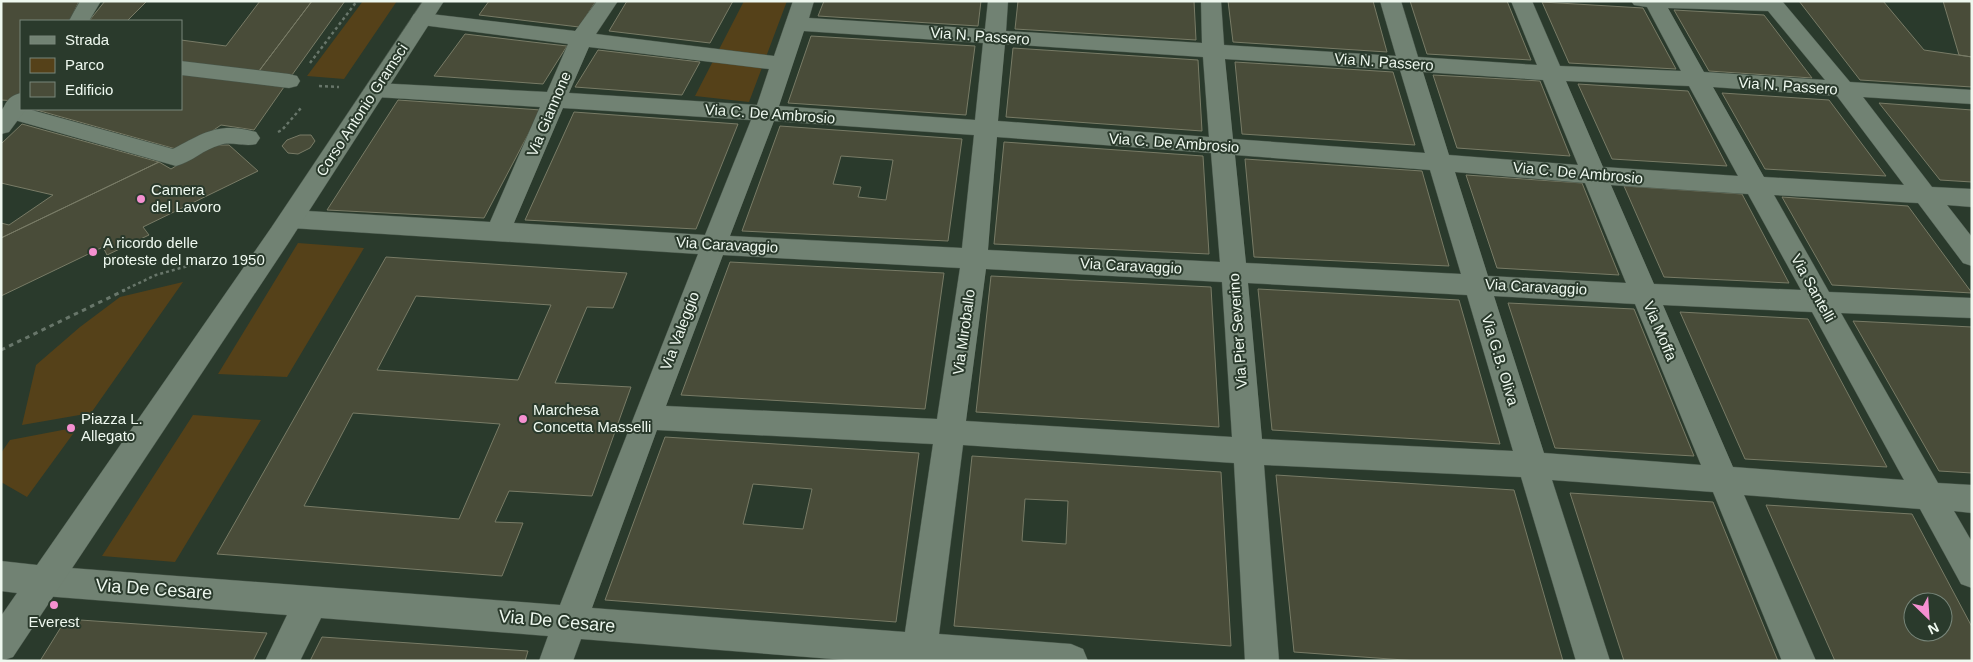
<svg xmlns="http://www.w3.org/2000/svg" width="1973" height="662" font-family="Arial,sans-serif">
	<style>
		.green { fill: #554119 }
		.building { fill: #494c39; stroke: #787b66; fill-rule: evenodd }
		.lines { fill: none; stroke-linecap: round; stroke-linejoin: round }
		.pedestrian-casing { stroke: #475549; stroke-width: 1 }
		.minor-casing { stroke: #475549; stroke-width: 1 }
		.tertiary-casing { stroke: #475549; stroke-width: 1 }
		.path-far1 { stroke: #68766a; stroke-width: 2.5; stroke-dasharray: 3 3; stroke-linecap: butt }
		.path { stroke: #68766a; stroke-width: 3; stroke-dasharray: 4.5 4.5; stroke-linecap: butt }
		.pedestrian { fill: #718273; fill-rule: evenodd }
		.minor { fill: #718273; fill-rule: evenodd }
		.tertiary { fill: #718273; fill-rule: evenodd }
		.poi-dot { fill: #f590d1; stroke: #2a3a2c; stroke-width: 2 }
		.labels { text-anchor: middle; stroke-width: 4; stroke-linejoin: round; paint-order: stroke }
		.street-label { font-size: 15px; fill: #eef8ef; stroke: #2a3a2c }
		.poi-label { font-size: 15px; fill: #eef8ef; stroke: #2a3a2c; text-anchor: start }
		.near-street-label { font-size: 18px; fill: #eef8ef; stroke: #2a3a2c }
	</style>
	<rect width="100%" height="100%" fill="#2a3a2c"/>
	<path class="green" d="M363,1H397L344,79L307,76Z
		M744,1H787L749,102L695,96Z
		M298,243L364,248L287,377L218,374Z
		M183,282L91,413L22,425L36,365L80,327L120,297Z
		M193,415L261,420L175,562L102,556Z
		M78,427L27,497L1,482V453L10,440Z"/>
	<path class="building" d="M1,1H79L70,21H21V96L17,101L1,100Z
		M105,1H147L127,21H89Z
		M260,1H312L259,71L181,63V40L226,46Z
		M312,1H345L292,75L259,71Z
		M489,1H596L579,27L479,15Z
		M627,1H733L710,43L609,31Z
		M824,1H981L978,26L818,16Z
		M1018,1H1194L1196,40L1015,29Z
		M1228,1H1373L1387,52L1233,42Z
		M1410,1H1507L1531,60L1427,54Z
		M1799,1H1883L1924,50L1972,57V87L1860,80Z
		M1943,1H1970L1972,7V57L1959,55Z
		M1542,2L1643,8L1676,69L1569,63Z
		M1674,10L1764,15L1812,78L1709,71Z
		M465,34L532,42L567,46L543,84L434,76Z
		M811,36L975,46L966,115L788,103Z
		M1013,48L1198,60L1202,131L1006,117Z
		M598,50L700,62L682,95L575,87Z
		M1235,62L1393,72L1415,145L1242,134Z
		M181,73L284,87L254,130L221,125L183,151L33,109H181Z
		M1433,75L1540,81L1570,156L1457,148Z
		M1578,84L1688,91L1727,166L1612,159Z
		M1722,93L1829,100L1886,176L1765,169Z
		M398,100L541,110L484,218L327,210Z
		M1879,103L1972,110V182L1940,180Z
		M574,112L738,124L696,229L525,220Z
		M22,124L159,162L1,238V223L9,225L53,195L1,183V144Z
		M780,126L962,139L948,241L742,231ZM841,156L893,160L886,200L858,197L861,187L833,184Z
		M300,135H311L315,141L310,148L298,154L288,153L282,146L287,140Z
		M1004,142L1203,156L1209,254L994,244Z
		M217,145H229L258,171L143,227L149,235L107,255L103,247L1,296V238L159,162L171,169L194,155Z
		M1245,159L1422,171L1449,266L1254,257Z
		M1466,175L1582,183L1619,275L1497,268Z
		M1624,186L1742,194L1789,283L1664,277Z
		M1782,197L1908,206L1972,293L1832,285Z
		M386,257L627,273L613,308L587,307L555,383L631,387L592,496L509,491L495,522L523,523L502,576L217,554ZM416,296L551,305L518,380L377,370ZM353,413L500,424L459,519L304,506Z
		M730,262L944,273L925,409L681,395Z
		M991,276L1211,287L1219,427L976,412Z
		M1258,289L1459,300L1500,444L1272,430Z
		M1508,303L1634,309L1694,456L1555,448Z
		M1680,312L1808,319L1887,467L1745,459Z
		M1853,321L1972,327V473L1939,471Z
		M665,437L919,453L896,622L605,600ZM753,484L812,489L803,529L743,524Z
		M972,456L1221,472L1231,646L954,626ZM1025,499L1068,501L1066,544L1022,541Z
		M1276,475L1514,490L1563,661H1418L1294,652Z
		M1570,493L1713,502L1778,661H1624Z
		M1766,505L1912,514L1972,627V661H1835ZM1913,602H1943V632H1913Z
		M66,619L267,633L253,661H40Z
		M322,637L528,651L525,661H310Z"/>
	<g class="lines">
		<g class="pedestrian-casing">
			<path id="pedestrian" d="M181,61L289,74L297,76L300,81L297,86L289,88L181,75Z
				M12,104L21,107V109H28L173,149C205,132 219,122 256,132L260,138L256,144C244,147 231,141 220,145C204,149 192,162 176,166L4,117L1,111L4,107Z"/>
		</g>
		<g class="minor-casing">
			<path id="minor" d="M80,1H101L89,21H69Z
				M597,1H618L596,34L774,56L793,1H814L809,18L985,29L988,1H1008L1006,31L1202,43L1201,1H1221L1224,45L1396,56L1380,1H1401L1418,57L1537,65L1511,1H1532L1560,66L1681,71L1647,7L1634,5L1631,1H1782L1850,82L1972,90V104L1863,97L1932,187L1972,189V207L1947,205L1972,237V266L1963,263L1918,203L1774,195L1829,292L1972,298V318L1841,313L1938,483L1972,485V513L1954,511L1972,542V588L1961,584L1920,509L1744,495L1816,661H1782L1713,492L1552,480L1610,661H1576L1521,477L1264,465L1279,661H1245L1234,463L963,445L939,634L1071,644L1083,649L1088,661H858L581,639L573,661H539L548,636L321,618L300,661H265L287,615L44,596L33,592L28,581L33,570L44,566L560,605L698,254L291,228L282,225L278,219L282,213L291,210L490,222L540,107L376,97L368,95L365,90L368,85L376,83L547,92L568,44L422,25L414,24L411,19L414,14L422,13L575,31ZM1668,8L1768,11L1825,80L1704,72ZM804,31L983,43L975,120L779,106ZM1005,44L1203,57L1209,137L998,121ZM589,47L769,69L757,105L569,93ZM1225,59L1400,70L1425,153L1233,139ZM1423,72L1543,80L1578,165L1449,155ZM1566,81L1689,86L1738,176L1603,167ZM1713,87L1837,96L1904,185L1764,177ZM563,108L751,120L705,235L514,223ZM774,121L974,135L962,248L730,236ZM997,137L1211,153L1220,262L988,250ZM1235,155L1430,170L1461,274L1246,263ZM1455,172L1585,183L1626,283L1488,276ZM1611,185L1748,194L1801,290L1654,284ZM723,255L960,268L937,419L666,406ZM986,269L1222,282L1232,437L966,421ZM1248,283L1467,295L1513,451L1262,439ZM1494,296L1635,304L1701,465L1544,453ZM1663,305L1812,312L1904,480L1733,467ZM657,430L933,444L905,632L592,608Z
				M21,93V109H26L9,132L1,134C1,116 1,97 21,93Z"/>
		</g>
		<g class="tertiary-casing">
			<path id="tertiary" d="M423,1H444L289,242L13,657L1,661V616L17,593L1,591V561L37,565L271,228Z"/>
		</g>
		<path class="path-far1" d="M310,63L357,1
			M319,86L339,87
			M278,132L282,130L301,108
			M122,291L156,275L223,256"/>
		<path class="path" d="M1,350L125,290"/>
		<use href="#pedestrian" class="pedestrian"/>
		<use href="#minor" class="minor"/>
		<use href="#tertiary" class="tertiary"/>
	</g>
	<g class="poi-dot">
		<circle cx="141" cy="199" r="5"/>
		<circle cx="93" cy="252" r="5"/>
		<circle cx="523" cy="419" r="5"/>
		<circle cx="71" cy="428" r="5"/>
		<circle cx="54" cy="605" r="5"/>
	</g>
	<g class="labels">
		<g class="street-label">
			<text transform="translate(980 36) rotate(4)" y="5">Via N. Passero</text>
			<text transform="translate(1384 62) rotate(4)" y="5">Via N. Passero</text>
			<text transform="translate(1788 86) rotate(4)" y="5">Via N. Passero</text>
			<text transform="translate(362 110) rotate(-57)" y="5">Corso Antonio Gramsci</text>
			<text transform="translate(549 114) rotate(-67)" y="5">Via Giannone</text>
			<text transform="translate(770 114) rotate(4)" y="5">Via C. De Ambrosio</text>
			<text transform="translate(1174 143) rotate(4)" y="5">Via C. De Ambrosio</text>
			<text transform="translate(1578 173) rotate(5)" y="5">Via C. De Ambrosio</text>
			<text transform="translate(727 245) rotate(3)" y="5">Via Caravaggio</text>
			<text transform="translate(1131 266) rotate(3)" y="5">Via Caravaggio</text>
			<text transform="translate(1536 287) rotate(3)" y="5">Via Caravaggio</text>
			<text transform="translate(1813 288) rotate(61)" y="5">Via Santelli</text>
			<text transform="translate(680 331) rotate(-69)" y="5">Via Valeggio</text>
			<text transform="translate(1238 331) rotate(-94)" y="5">Via Pier Severino</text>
			<text transform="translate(1660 331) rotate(67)" y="5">Via Moffa</text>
			<text transform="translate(964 332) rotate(-82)" y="5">Via Miroballo</text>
			<text transform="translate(1500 360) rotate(73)" y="5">Via G.B. Oliva</text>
		</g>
		<g class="poi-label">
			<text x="151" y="195">Camera<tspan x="151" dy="17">del Lavoro</tspan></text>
			<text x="103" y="248">A ricordo delle<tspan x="103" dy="17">proteste del marzo 1950</tspan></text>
			<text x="533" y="415">Marchesa<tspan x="533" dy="17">Concetta Masselli</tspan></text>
			<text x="81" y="424">Piazza L.<tspan x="81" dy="17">Allegato</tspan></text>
			<text x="54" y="627" text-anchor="middle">Everest</text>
		</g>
		<g class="near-street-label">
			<text transform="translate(154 589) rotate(4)" y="6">Via De Cesare</text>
			<text transform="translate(557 621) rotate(5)" y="6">Via De Cesare</text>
		</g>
	</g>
	<rect width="1973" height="662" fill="none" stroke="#eef8ef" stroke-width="5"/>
	<rect x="20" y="20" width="162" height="90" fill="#2a3a2c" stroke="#78867a"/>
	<rect x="30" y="36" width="25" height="8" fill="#718273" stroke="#78867a"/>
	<text x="65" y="45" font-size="15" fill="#eef8ef">Strada</text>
	<rect x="30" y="58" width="25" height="15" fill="#554119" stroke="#78867a"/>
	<text x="65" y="70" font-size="15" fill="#eef8ef">Parco</text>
	<rect x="30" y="82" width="25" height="15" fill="#494c39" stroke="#78867a"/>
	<text x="65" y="95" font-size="15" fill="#eef8ef">Edificio</text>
	<g transform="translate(1928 617) rotate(155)"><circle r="24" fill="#2a3a2c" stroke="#78867a"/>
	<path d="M0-4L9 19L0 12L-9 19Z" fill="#f590d1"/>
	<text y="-8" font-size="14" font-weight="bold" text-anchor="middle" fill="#eef8ef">N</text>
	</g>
</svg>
